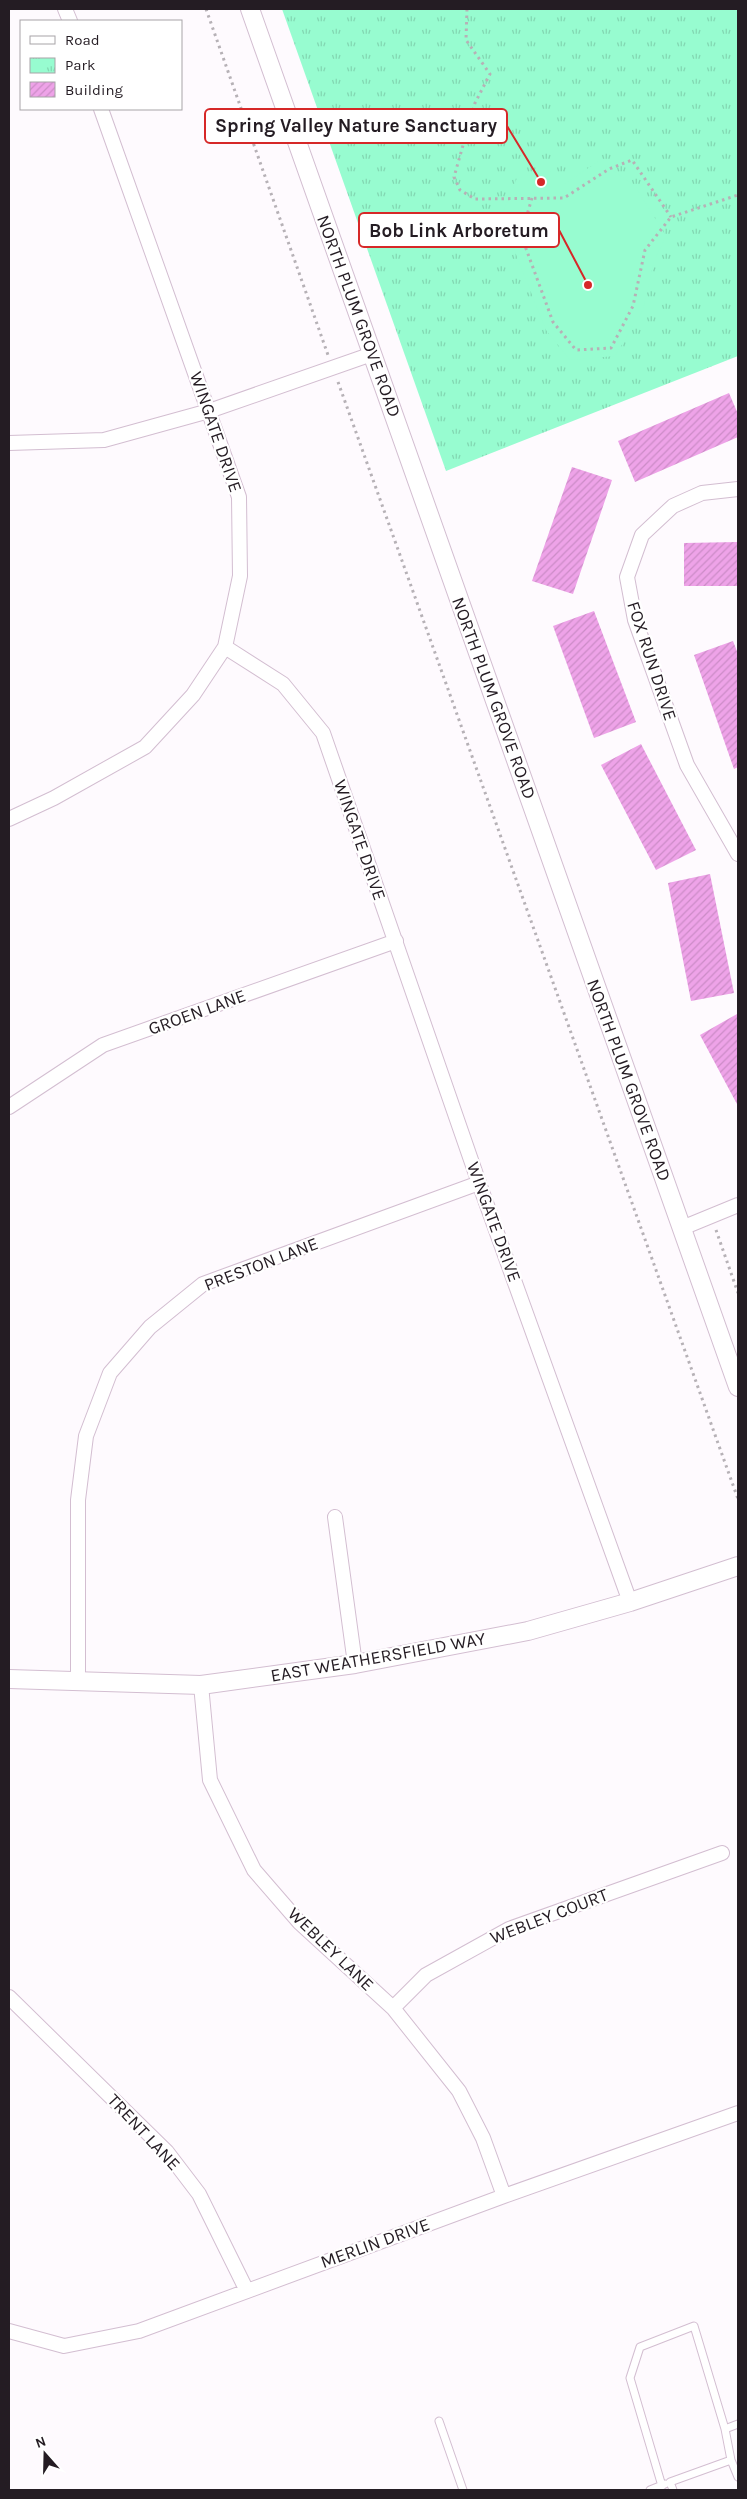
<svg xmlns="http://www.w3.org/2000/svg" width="747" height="2499" font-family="Karla,sans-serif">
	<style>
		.park { fill: url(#park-tufts) }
		.garden { fill: #97fcd0 }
		.building { fill: url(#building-hatch) }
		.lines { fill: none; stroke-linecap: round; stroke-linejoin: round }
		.service-casing { stroke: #d3bed1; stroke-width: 9 }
		.minor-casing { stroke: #d3bed1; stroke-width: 16 }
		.tertiary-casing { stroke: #d3bed1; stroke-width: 20 }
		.path { stroke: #b6b1b6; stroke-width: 3; stroke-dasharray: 2.5 4; stroke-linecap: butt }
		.service { stroke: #fff; stroke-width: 7 }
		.minor { stroke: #fff; stroke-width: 14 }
		.tertiary { stroke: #fff; stroke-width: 18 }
		.labels { text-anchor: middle; stroke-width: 4.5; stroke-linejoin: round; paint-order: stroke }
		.street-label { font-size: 18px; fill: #241c23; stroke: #fff }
		.leader { fill: none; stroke: #d62828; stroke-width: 2 }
		.callout-dot { fill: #d62828; stroke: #fff; stroke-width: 2 }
		.callout { fill: #fff; stroke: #d62828; stroke-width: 2 }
		.callout-label { font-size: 19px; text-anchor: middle; font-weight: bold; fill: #241c23 }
	</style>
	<defs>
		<pattern id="park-tufts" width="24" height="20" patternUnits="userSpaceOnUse" patternTransform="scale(1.25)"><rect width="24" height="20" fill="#97fcd0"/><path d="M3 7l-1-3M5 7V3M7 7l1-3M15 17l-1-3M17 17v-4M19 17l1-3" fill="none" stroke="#82d7b2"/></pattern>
		<pattern id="building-hatch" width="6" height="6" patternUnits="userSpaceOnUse" patternTransform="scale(1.25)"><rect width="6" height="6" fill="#eea3e8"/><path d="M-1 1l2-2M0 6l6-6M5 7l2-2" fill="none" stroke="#cc8cc7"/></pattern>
	</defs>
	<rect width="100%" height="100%" fill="#fefafe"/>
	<path class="park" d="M282,9H738V356L446,471Z"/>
	<path class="garden" d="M599,161L635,186L666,236L654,261L643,310L615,356L570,360L546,330L506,229L503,212L517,178L551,171L564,184Z"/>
	<path class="building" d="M729,393L738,414V437L635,482L618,441Z
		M572,467L612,480L573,594L532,581Z
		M738,542V586H684V543Z
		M594,611L636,722L594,738L553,626Z
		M733,641L738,654V767L734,769L694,655Z
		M641,744L696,850L656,870L601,765Z
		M710,874L734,993L691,1001L668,883Z
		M737,1014L738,1016V1106L700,1035Z"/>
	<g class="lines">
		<g class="service-casing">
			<path id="service" d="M439,2421L463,2490
				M725,2429L731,2460L738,2477
				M662,2486L630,2378L640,2347L694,2326L725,2429L738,2424
				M650,2490L665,2484
				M673,2490L670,2482L731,2460"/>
		</g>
		<g class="minor-casing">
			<path id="minor" d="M65,9L70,21
				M101,109L239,497L240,576L225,647L283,684L323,733L479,1183L630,1602
				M9,443L104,440L209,411L372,354
				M738,489L702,493L673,506L642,535L627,577L635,620L687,765L738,854
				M9,819L54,798L145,747L193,695L225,647
				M9,1107L103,1045L396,941
				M682,1228L738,1205
				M335,1517L355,1664
				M78,1680V1500L86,1436L110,1373L150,1327L203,1284L479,1183
				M201,1685L210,1780L254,1870L299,1922L393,2008L459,2091L483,2138L504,2196
				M9,1997L167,2152L199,2194L247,2291
				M393,2008L426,1975L509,1929L722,1853
				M9,2331L64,2346L139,2331L504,2196L738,2113"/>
		</g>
		<g class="tertiary-casing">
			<path id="tertiary" d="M250,9L738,1387
				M9,1679L201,1685L355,1664L528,1631L630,1602L738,1566"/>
		</g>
		<path class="path" d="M206,9L328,355
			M467,9L466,40L490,74L475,103L454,177L460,190L475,199L564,198L609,169L632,160L671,217
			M532,198L521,235L553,322L576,350L611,348L633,306L645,250L671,217L738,195
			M338,382L738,1499
			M716,1230L738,1293"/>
		<use href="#service" class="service"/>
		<use href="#minor" class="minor"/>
		<use href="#tertiary" class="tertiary"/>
	</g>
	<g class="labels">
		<g class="street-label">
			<text transform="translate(359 316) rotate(70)" y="6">NORTH PLUM GROVE ROAD</text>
			<text transform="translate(216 432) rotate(71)" y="6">WINGATE DRIVE</text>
			<text transform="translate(652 661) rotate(72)" y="6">FOX RUN DRIVE</text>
			<text transform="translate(494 698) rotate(70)" y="6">NORTH PLUM GROVE ROAD</text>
			<text transform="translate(360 840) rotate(71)" y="6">WINGATE DRIVE</text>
			<text transform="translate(197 1012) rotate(-20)" y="6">GROEN LANE</text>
			<text transform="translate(629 1080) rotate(70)" y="6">NORTH PLUM GROVE ROAD</text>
			<text transform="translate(494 1222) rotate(70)" y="6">WINGATE DRIVE</text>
			<text transform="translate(261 1264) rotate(-21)" y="6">PRESTON LANE</text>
			<text transform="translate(378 1657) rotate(-10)" y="6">EAST WEATHERSFIELD WAY</text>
			<text transform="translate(549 1916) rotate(-21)" y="6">WEBLEY COURT</text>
			<text transform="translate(331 1949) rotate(44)" y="6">WEBLEY LANE</text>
			<text transform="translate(144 2132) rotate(47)" y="6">TRENT LANE</text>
			<text transform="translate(375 2243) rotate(-20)" y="6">MERLIN DRIVE</text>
		</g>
	</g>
	<path class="leader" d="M541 182L507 126M588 285L559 230"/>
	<g class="callout-dot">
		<circle cx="541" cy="182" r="5"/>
		<circle cx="588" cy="285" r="5"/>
	</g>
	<g class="callout">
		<rect x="205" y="109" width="302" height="34" rx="5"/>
		<rect x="359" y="213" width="200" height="34" rx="5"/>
	</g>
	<g class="callout-label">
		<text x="356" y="132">Spring Valley Nature Sanctuary</text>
		<text x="459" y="237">Bob Link Arboretum</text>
	</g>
	<rect width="747" height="2499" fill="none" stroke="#241c23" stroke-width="20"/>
	<rect x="20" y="20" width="162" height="90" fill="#ffffff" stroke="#a7a4a7"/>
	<rect x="30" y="36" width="25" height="8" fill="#ffffff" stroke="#a7a4a7"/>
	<text x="65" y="45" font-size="15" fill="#241c23">Road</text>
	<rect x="30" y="58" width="25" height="15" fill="url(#park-tufts)" stroke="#a7a4a7"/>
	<text x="65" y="70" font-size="15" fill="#241c23">Park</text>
	<rect x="30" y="82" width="25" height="15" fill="url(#building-hatch)" stroke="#a7a4a7"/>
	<text x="65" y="95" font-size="15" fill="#241c23">Building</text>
	<g transform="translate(45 2454) rotate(340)" stroke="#ffffff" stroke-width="4" paint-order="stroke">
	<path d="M0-4L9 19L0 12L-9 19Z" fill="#241c23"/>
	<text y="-8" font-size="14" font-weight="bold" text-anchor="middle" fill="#241c23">N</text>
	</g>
</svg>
